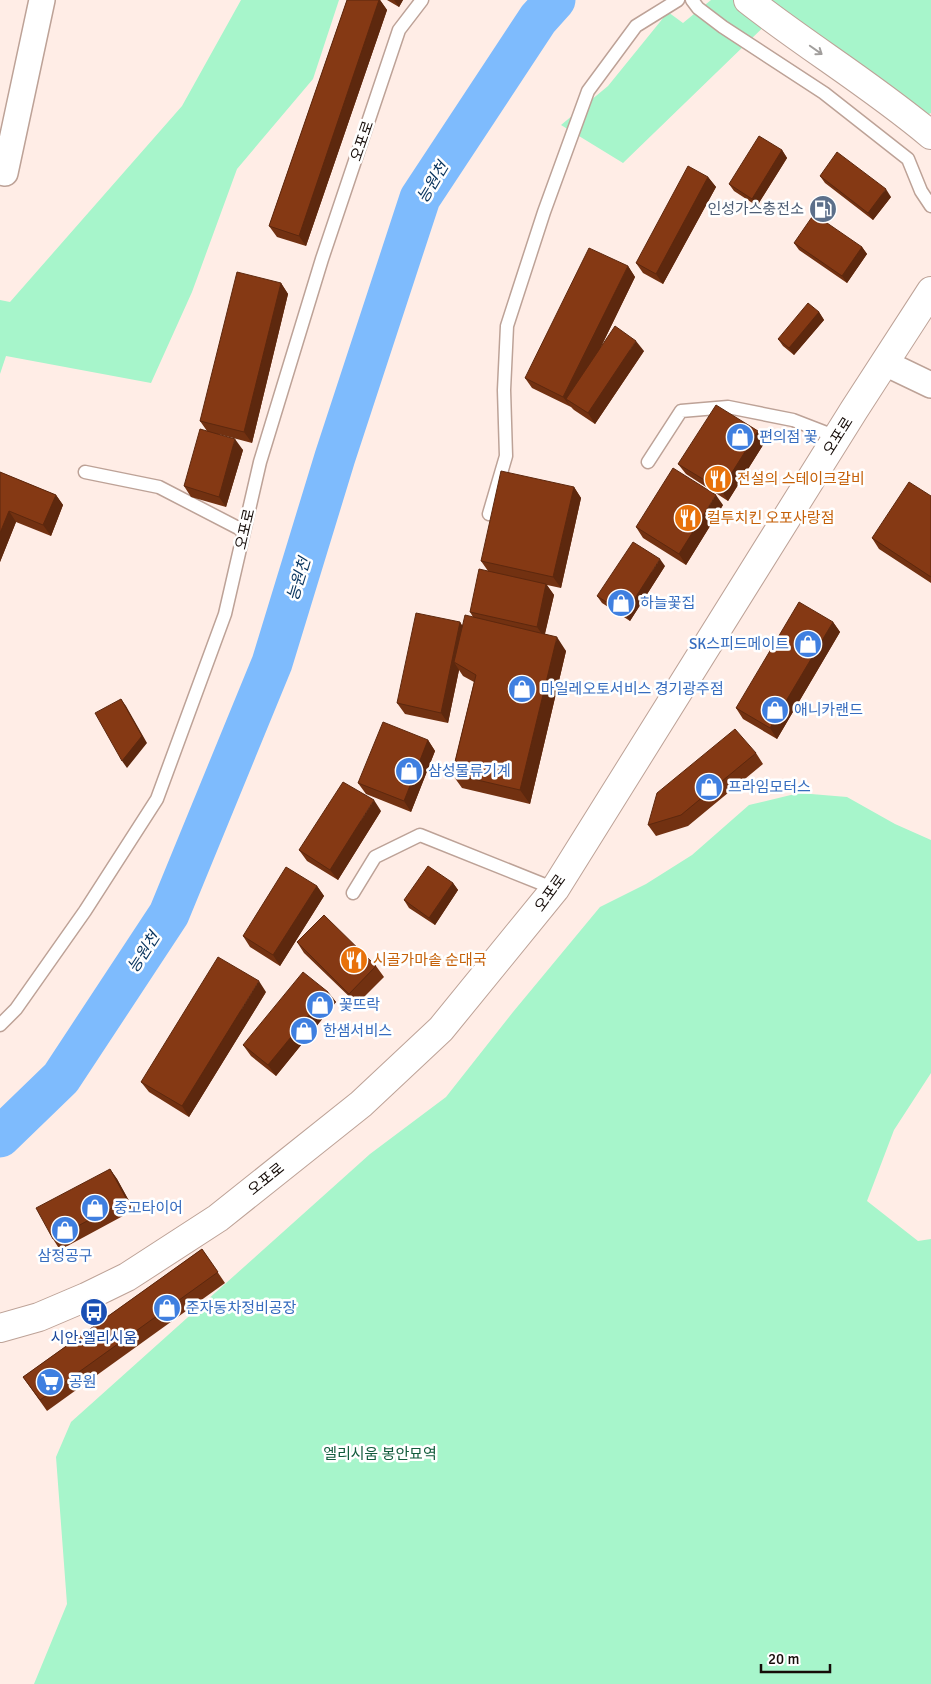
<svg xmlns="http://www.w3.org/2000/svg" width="931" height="1684" font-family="Signika,'Noto Sans KR',sans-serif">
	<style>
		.green { fill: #a7f5cb }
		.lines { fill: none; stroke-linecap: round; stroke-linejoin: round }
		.river { stroke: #7ebbfd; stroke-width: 41 }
		.service-casing { stroke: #bda297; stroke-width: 15 }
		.minor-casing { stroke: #bda297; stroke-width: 28 }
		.tertiary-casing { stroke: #bda297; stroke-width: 30 }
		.trunk-casing { stroke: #bda297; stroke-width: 30 }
		.service { stroke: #fff; stroke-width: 12 }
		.minor { stroke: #fff; stroke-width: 25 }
		.tertiary { stroke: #fff; stroke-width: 28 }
		.trunk { stroke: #fff; stroke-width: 28 }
		.wall { fill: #723111 }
		.shaded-wall { fill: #5d280e }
		.building { fill: #853914; stroke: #5d280e }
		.oneway { stroke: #a19e9c }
		.labels { text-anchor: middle; stroke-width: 5; stroke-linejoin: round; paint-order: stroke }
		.street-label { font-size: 15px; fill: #150c08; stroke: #fff }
		.service-label { font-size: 15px; fill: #4e5e75; stroke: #fff; text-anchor: end }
		.shop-label { font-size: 15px; fill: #366cbe; stroke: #fff; text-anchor: start }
		.food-label { font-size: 15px; fill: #c56008; stroke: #fff; text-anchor: start }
		.transit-label { font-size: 15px; fill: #164399; stroke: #fff }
		.park-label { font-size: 15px; fill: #115b3c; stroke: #fff }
		.water-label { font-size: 16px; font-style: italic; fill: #06325c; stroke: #fff }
	</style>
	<rect width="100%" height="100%" fill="#ffede6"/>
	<path class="green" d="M241,0H339L313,79L237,169L192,292L151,383L6,356L0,374V300L10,302L182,106Z
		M711,0H931V113L927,115L783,8L623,163L561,125L608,86L668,12L683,23Z
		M799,793L847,797L895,824L931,840V1073L894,1130L867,1201L918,1241L931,1239V1684H34L67,1604L56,1457L71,1422L370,1154L446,1097L513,1012L600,907L646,884L692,855L749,805Z"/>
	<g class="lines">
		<path class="river" d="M0,1137L61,1078L169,914L272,663L335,457L420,198L538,19L555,0"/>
		<g class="service-casing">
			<path id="service" d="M692,0L698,8L723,27L824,93L908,159L921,191L931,206
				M648,462L681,411L728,407L793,420L837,437
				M85,472L159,487L244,531
				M489,514L506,456L504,390L507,326L544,212L588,91L636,26L678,0
				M353,893L375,857L420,835L555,889
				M0,1025L16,1009L85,911L157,799L225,614L260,462L322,259L399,30L422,0"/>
		</g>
		<g class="minor-casing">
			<path id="minor" d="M0,172L5,173L42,0
				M885,363L931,385"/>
		</g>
		<g class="tertiary-casing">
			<path id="tertiary" d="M0,1328L39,1317L86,1297L127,1277L218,1218L361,1104L441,1029L555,889L854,410L931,291"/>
		</g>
		<g class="trunk-casing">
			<path id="trunk" d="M748,0C808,47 873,86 931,135"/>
		</g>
		<use href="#service" class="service"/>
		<use href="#minor" class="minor"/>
		<use href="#tertiary" class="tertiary"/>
		<use href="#trunk" class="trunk"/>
	</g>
	<path class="wall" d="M347,0H380L387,10L306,246L277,237L269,226Z
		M387,0H403L399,7Z
		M782,150L787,158L757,206L734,191L729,184Z
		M820,176L891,197L873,220L825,183Z
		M708,177L716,187L663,284L643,273L636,263Z
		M794,243L862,247L867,254L847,283L799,250Z
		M628,266L635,277L600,349L644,351L595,424L574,410L571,407L532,388L525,378Z
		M281,283L288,294L252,443L218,434L243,450L226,507L191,497L184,486L207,431L200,421Z
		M819,312L824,320L794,355L783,346L778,339Z
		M758,431L765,442L728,501L686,474L678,464Z
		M0,472L56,495L63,505L51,536L16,522L0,562Z
		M574,487L581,498L561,588L547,585L554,595L545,634L566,651L530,804L462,788L452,774L474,682L463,676L459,670L448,723L405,714L397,703L460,622L462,626L473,617L470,612L488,571L481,561Z
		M931,496V583L879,549L872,538Z
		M723,505L686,565L643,538L636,527Z
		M665,566L630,621L602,603L597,596Z
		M833,622L840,632L777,739L743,719L736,708Z
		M428,740L435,751L411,812L366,794L358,783Z
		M756,753L763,764L688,826L656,836L648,825Z
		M381,811L338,880L307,861L299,850Z
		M453,883L458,890L435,925L409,908L404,900Z
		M317,886L324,896L280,966L250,947L243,936Z
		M297,942L376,966L384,977L357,1004L304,953Z
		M266,992L189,1117L149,1092L141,1082Z
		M328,992L336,1002L276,1076L251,1056L243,1045Z
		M110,1169L117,1179L134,1210L60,1250L53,1239Z
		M202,1249L225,1283L47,1411L23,1377Z"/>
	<path class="shaded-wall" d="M379,0H380L387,10L306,246L299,236Z
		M394,0H403L399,7Z
		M782,150L787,158L757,206L752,199Z
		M708,177L716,187L663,284L656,274Z
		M886,189L891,197L873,220L868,213Z
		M862,247L867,254L847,283L842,276Z
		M628,266L635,277L573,404L566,399L571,407L563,397Z
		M281,283L288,294L252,443L244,432Z
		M819,312L824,320L794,355L789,348Z
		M636,341L644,351L595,424L588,413Z
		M758,431L765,442L728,501L721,490Z
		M235,439L243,450L226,507L219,497Z
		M574,487L581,498L561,588L553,577Z
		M56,495L63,505L51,536L43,525Z
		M716,495L723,505L686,565L679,554Z
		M9,511L16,522L0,562V533Z
		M660,559L665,566L630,621L625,614Z
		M546,584L554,595L544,637L537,627Z
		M460,622L467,633L454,662L459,670L448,723L441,713Z
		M833,622L840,632L777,739L770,728Z
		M557,637L566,651L530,804L520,790Z
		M121,699L126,706L147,743L127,768L122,761Z
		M428,740L435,751L411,812L404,801Z
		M374,800L381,811L338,880L330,870Z
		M453,883L458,890L435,925L429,918Z
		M317,886L324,896L280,966L273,955Z
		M259,981L266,992L189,1117L182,1106Z
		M328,992L336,1002L276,1076L268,1065Z
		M110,1169L117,1179L134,1210L127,1200Z"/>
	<path class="building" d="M347,0H379L299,236L269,226Z
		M759,136L782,150L752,199L729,184Z
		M837,152L886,189L868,213L820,176Z
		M688,166L708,177L656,274L636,263Z
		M814,214L862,247L842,276L794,243Z
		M589,248L628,266L563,397L525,378Z
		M237,272L281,283L244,432L200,421Z
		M808,303L819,312L789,348L778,339Z
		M615,326L636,341L588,413L566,399Z
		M716,405L758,431L721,490L678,464Z
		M200,429L235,439L219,497L184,486Z
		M673,468L716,495L679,554L636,527Z
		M501,471L574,487L553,577L481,561Z
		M0,472L56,495L43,525L9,511L0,533Z
		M909,482L931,496V577L872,538Z
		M633,542L660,559L625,614L597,596Z
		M479,569L546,584L537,627L470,612Z
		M799,602L833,622L770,728L736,708Z
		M416,613L460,622L441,713L397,703Z
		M465,615L557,637L520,790L452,774L476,675L454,662Z
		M121,699L142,736L122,761L95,713Z
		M383,722L428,740L404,801L358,783Z
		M735,729L756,753L681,815L648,825L657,793Z
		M343,782L374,800L330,870L299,850Z
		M428,866L453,883L429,918L404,900Z
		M286,867L317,886L273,955L243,936Z
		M324,915L376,966L349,994L297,942Z
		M218,957L259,981L182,1106L141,1082Z
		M303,972L328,992L268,1065L243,1045Z
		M110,1169L127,1200L53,1239L36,1208Z
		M202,1249L218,1272L40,1400L23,1377Z"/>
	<defs><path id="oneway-shaft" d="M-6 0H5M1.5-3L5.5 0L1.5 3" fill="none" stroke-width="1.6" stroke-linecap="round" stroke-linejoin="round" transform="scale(1.25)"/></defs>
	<use class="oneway" href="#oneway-shaft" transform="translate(816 50) rotate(35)"/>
	<defs>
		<g id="fuel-disc" transform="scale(1.4375)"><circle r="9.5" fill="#5c6f8a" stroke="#fff"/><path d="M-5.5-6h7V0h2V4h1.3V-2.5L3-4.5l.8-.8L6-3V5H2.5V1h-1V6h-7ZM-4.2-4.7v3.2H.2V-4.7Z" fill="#fff"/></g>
		<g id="shop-disc" transform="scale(1.4375)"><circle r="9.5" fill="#3f7fe0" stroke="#fff"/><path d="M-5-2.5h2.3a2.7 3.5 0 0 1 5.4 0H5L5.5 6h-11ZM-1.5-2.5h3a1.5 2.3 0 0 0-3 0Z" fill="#fff"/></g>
		<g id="restaurant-disc" transform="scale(1.4375)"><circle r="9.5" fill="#e8710a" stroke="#fff"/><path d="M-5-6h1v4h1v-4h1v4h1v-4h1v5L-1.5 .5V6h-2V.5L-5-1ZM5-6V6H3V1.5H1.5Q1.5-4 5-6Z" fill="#fff"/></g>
		<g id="bus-disc" transform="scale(1.4375)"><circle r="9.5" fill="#1a4fb4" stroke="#fff"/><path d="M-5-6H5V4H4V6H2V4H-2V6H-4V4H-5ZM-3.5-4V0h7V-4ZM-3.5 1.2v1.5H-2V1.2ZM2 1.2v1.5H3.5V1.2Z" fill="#fff"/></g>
		<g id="supermarket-disc" transform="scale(1.4375)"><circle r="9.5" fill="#3f7fe0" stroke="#fff"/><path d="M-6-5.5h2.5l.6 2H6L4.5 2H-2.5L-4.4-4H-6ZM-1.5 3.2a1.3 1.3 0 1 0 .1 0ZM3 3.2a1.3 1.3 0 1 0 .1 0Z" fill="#fff"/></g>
	</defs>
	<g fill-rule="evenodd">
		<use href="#fuel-disc" x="823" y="209"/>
		<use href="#shop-disc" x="740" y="437"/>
		<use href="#restaurant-disc" x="718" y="479"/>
		<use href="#restaurant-disc" x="688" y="518"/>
		<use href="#shop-disc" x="621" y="603"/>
		<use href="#shop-disc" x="808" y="644"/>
		<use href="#shop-disc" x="522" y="689"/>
		<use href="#shop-disc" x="775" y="710"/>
		<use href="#shop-disc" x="409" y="771"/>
		<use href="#shop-disc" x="709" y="787"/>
		<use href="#restaurant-disc" x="354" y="960"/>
		<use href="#shop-disc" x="320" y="1005"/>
		<use href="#shop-disc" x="304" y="1031"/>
		<use href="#shop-disc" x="95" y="1208"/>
		<use href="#shop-disc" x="65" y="1230"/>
		<use href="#shop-disc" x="167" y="1308"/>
		<use href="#bus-disc" x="94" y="1312"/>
		<use href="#supermarket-disc" x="50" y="1382"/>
	</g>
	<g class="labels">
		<g class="street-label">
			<text transform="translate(362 141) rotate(-71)" y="5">오포로</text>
			<text transform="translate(838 436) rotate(-58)" y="5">오포로</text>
			<text transform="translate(245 529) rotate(-77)" y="5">오포로</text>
			<text transform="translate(550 893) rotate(-54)" y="5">오포로</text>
			<text transform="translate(266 1179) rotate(-39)" y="5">오포로</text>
		</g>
		<g class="service-label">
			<text x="804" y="214">인성가스충전소</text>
		</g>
		<g class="shop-label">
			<text x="759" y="442">편의점 꽃</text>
			<text x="640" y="608">하늘꽃집</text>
			<text x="789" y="649" text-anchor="end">SK스피드메이트</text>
			<text x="541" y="694">마일레오토서비스 경기광주점</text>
			<text x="794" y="715">애니카랜드</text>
			<text x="428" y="776">삼성물류기계</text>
			<text x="728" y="792">프라임모터스</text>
			<text x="339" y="1010">꽃뜨락</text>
			<text x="323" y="1036">한샘서비스</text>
			<text x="114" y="1213">중고타이어</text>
			<text x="65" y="1261" text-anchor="middle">삼정공구</text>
			<text x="186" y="1313">준자동차정비공장</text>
			<text x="69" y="1387">공원</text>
		</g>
		<g class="food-label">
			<text x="737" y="484">전설의 스테이크갈비</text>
			<text x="707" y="523">컬투치킨 오포사랑점</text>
			<text x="373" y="965">시골가마솥 순대국</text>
		</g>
		<g class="transit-label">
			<text x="94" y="1343">시안.엘리시움</text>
		</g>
		<g class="park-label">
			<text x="380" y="1459">엘리시움 봉안묘역</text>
		</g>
		<g class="water-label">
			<text transform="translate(432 182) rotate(-59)" y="6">능원천</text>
			<text transform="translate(298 579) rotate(-73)" y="6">능원천</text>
			<text transform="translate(143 952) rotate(-57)" y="6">능원천</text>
		</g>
	</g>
	<path d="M761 1664v8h69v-8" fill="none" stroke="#150c08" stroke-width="2.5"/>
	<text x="768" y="1664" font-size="15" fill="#150c08" stroke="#ffffff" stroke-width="4" paint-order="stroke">20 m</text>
</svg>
